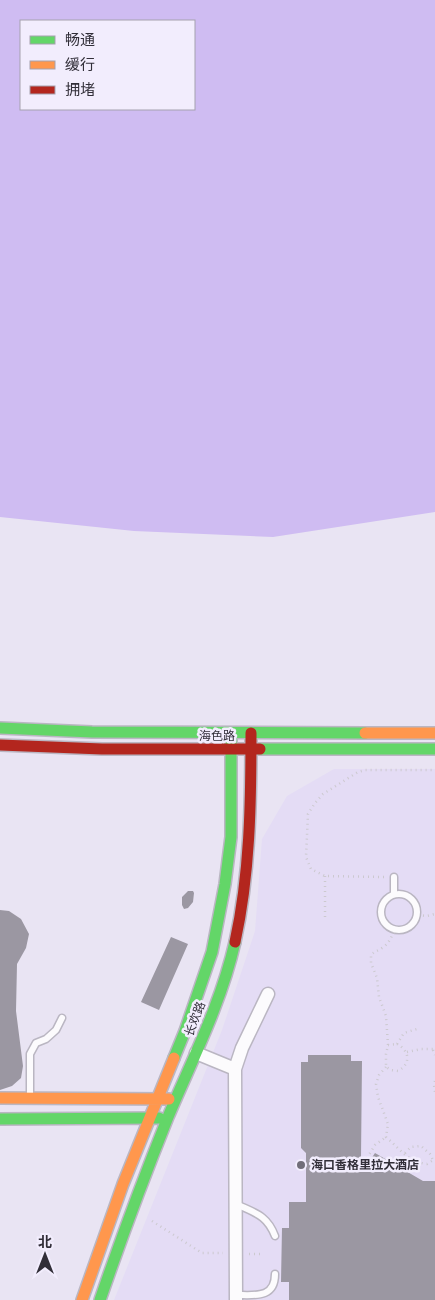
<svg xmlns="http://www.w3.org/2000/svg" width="435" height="1300" font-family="'Fira Sans','Noto Sans SC',sans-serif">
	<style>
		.built { fill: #e4dcf5 }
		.water { fill: #cfbcf2; fill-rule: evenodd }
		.building { fill: #9b97a2 }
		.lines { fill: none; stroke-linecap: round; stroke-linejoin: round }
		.lane-casing { stroke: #bab6c2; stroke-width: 9 }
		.street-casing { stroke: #bab6c2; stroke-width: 15 }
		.fast-casing { stroke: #bab6c2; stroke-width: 14 }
		.slow-casing { stroke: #bab6c2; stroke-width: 14 }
		.jam-casing { stroke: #bab6c2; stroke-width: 14 }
		.path { stroke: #ccc9cf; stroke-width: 2.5; stroke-dasharray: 1 4; stroke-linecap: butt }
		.lane { stroke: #fcfbfd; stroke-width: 6 }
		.street { stroke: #fcfbfd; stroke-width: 12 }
		.fast { stroke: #63d668; stroke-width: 11 }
		.slow { stroke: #ff974d; stroke-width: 11 }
		.jam { stroke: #b3261e; stroke-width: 11 }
		.poi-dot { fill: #716e79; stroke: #f2edfd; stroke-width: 2 }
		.labels { text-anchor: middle; stroke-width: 5; stroke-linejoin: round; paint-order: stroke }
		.street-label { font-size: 12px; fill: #312e38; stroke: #f2edfd }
		.poi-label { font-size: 12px; font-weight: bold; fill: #312e38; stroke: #f2edfd; text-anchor: start }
	</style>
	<rect width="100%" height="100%" fill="#e9e4f3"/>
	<path class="built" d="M334,769H435V1300H114L222,1030L255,931L262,839L287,796Z"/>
	<path class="water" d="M0,0H435V512L273,537L134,531L0,517ZM21,21H194V109H21Z"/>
	<path class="building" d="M188,891H193L194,893L193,902L188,908L184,909L182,905V897Z
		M0,910L9,911L21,919L29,934L26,948L17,964L16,1011L23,1066L21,1078L12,1086L0,1090Z
		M171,937L188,944L159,1010L141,1002Z
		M308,1055H351V1061H362L361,1157L369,1162L375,1153L423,1181H435V1300H289V1282H281L282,1228H289V1202H306V1153L301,1148V1062H308Z"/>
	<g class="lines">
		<g class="lane-casing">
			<path id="lane" d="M394,877V894
				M381 912a18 18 0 1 1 36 0a18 18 0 1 1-36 0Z
				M30,1097V1054L36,1043L46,1039L56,1030L62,1018
				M236,1204C255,1213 267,1215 275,1236
				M236,1295C254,1295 275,1299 275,1274"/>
		</g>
		<g class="street-casing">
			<path id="street" d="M196,1053L235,1069
				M236,1300L235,1069L242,1048L268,994"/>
		</g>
		<g class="fast-casing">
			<path id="fast" d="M0,728L92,732L365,733
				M260,749H435
				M174,1058L185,1031L212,952L225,884L231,837V733
				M0,1119L159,1118
				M100,1300C121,1239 144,1177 168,1117C192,1060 221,1004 235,942"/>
		</g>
		<g class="slow-casing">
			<path id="slow" d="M365,733H435
				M0,1098L169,1099
				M82,1300L123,1184L174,1058"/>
		</g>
		<g class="jam-casing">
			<path id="jam" d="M0,745L102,749H260
				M235,942C250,874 251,803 251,733"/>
		</g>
		<path class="path" d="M325,876V918
			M384,877L325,876L311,869L306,857L308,814L315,803L323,794L358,772L365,770H435
			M418,915L427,916L435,914
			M397,1044C410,1051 411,1064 398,1071L391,1070L386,1067V1054L388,1045Z
			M397,1044L404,1033L420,1028
			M388,1045L386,1016L379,997L377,978L371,963V955C375,951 378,951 382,948C389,944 391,937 395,930
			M433,1050L435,1055
			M407,1052L421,1049H435
			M386,1067L379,1075L376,1084L378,1097L388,1124L386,1137C400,1149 408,1162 427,1164L435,1159
			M435,1081L434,1085L435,1092
			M405,1153L411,1147L421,1146L430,1154L433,1160
			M367,1158L375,1145L386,1137
			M152,1221L202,1253H223
			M249,1254H262"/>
		<use href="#lane" class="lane"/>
		<use href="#street" class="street"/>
		<use href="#fast" class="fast"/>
		<use href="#slow" class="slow"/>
		<use href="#jam" class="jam"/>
	</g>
	<circle class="poi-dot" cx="301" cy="1165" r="5"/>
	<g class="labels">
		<g class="street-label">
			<text x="217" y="740">海色路</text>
			<text transform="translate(195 1019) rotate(-69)" y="4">长欢路</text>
		</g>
		<g class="poi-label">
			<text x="311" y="1169">海口香格里拉大酒店</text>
		</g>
	</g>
	<rect x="20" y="20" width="175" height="90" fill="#f2edfd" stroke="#a5a1ae"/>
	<rect x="30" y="36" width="25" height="8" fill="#63d668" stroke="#a5a1ae"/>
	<text x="65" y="45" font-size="15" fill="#312e38">畅通</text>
	<rect x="30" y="61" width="25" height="8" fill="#ff974d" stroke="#a5a1ae"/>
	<text x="65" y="70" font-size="15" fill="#312e38">缓行</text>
	<rect x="30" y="86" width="25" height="8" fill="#b3261e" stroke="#a5a1ae"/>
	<text x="65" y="95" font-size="15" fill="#312e38">拥堵</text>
	<g transform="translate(45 1255)" stroke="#f2edfd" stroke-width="4" paint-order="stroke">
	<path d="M0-4L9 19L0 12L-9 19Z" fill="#312e38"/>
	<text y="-8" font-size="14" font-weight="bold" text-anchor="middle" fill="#312e38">北</text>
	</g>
</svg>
